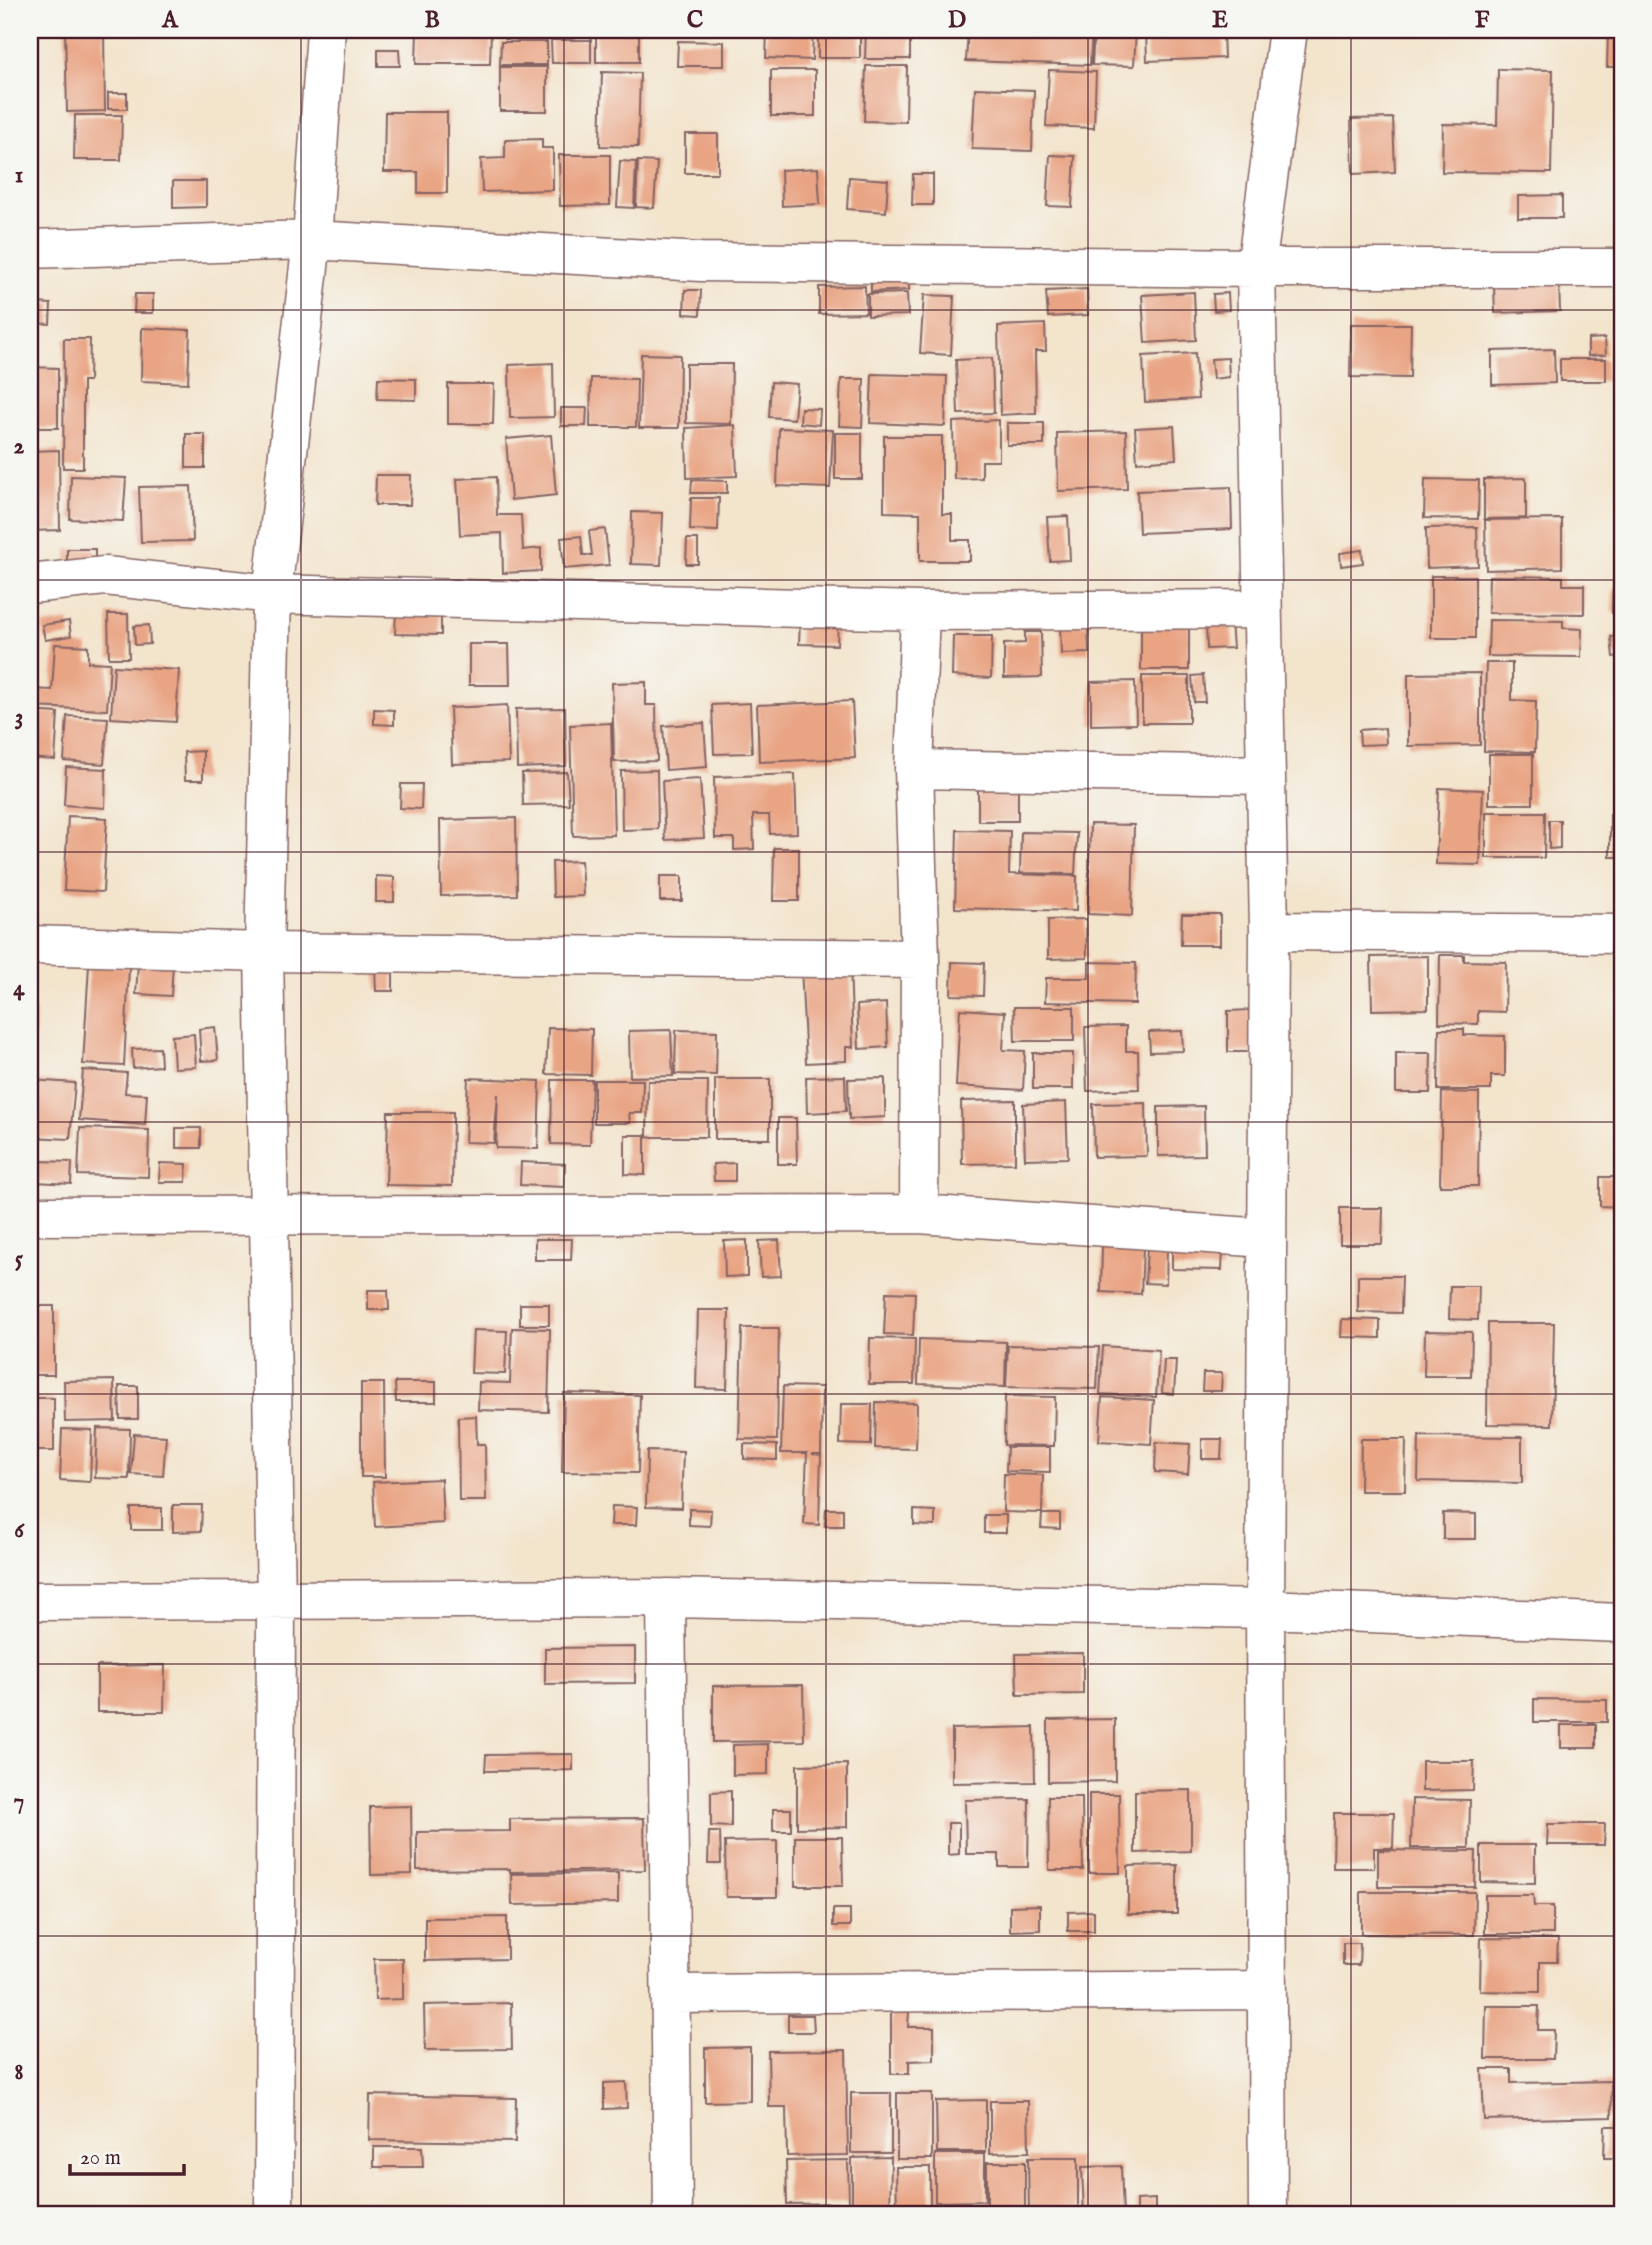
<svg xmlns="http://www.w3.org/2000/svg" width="1652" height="2245" font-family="'IM FELL English',serif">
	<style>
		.building { fill: #e9a484 }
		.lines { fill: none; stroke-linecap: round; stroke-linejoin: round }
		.minor-casing { stroke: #856463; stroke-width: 41 }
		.minor { stroke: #fff; stroke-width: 38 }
		.grid { fill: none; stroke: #4a1f2b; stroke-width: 2; stroke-opacity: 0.55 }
		.neatline { fill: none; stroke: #4a1f2b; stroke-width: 2.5 }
		.grid-label { font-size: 23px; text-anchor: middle; font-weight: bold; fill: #4a1f2b }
	</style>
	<rect width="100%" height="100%" fill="#f6f6f2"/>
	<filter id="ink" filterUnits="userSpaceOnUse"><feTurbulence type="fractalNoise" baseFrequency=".0143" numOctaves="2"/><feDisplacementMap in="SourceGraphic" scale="14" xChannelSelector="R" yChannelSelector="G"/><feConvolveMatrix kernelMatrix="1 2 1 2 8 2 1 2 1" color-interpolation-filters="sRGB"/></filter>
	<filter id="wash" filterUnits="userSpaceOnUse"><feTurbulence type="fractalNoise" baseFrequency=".00686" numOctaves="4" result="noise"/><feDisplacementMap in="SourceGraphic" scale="28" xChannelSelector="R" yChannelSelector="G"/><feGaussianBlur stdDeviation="1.57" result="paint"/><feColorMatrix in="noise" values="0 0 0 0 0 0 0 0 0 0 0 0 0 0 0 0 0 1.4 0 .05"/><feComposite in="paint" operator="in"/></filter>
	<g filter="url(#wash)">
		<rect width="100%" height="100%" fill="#f3e4cc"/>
		<g id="blocks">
			<path class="building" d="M65,30H104L105,111L67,112Z
				M417,30H491L490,64H416Z
				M505,30H547V39H505Z
				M596,30H639V62H596Z
				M767,30H813L812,60L766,58Z
				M818,30H860V58H818Z
				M866,30H910V59H865Z
				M968,30H1092L1090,65L966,61Z
				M1094,30H1136L1134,66L1092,65Z
				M1146,30H1223L1224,58L1147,61Z
				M1608,30H1622V67H1607Z
				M551,40H591V63H552Z
				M678,41L724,42V66H677Z
				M501,42H547V65H500Z
				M378,49H399L400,66H378Z
				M866,66H907L906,122L864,121Z
				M500,67H547V111H500Z
				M1498,69L1553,70L1551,173L1442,172L1443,124L1497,125Z
				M771,70H815V116H771Z
				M1049,70L1096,72L1094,128L1046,126Z
				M602,72L640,73L638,147L600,146Z
				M975,88L1034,90L1032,151L972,149Z
				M108,93H127V109H108Z
				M385,112H447V193H418V172H384Z
				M75,115H122L121,160H74Z
				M1393,118L1395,172L1353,174L1351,119Z
				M685,134H718V173H685Z
				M542,139V148H553V190L482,192L481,159L505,158V140Z
				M559,155H610V205L560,206Z
				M1050,155L1075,156L1072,207L1047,206Z
				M620,161L636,162L634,208L617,207Z
				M638,161L657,162L654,208L636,207Z
				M818,168L820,204L782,206L781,170Z
				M913,174H933V205H912Z
				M849,177L888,180L886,212L847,209Z
				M173,181H206V207L173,208Z
				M1562,195V218H1518V196Z
				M908,275L909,290L871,292V277Z
				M1559,284L1560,311L1495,313L1494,287Z
				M865,286L866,313L819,314V287Z
				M1087,289L1088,315L1048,317L1046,291Z
				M685,290H701L700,315L684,314Z
				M1194,292L1196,340L1145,343L1142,295Z
				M907,293L908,315L868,316V294Z
				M1228,293L1229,310L1214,311L1213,294Z
				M135,294H153V313H134Z
				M924,295L954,296L951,355L920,353Z
				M34,303L51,304L50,324L34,323Z
				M1045,324L1046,351H1035L1036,413L1000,415L998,326Z
				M1351,324H1411L1410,378L1350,377Z
				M142,328L190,330L188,383L141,381Z
				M1605,338L1606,355L1588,356V339Z
				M64,339H90L89,381H83V468H63Z
				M1554,349L1555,383L1492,385V351Z
				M1195,353L1198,399L1145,402L1143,356Z
				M641,354L680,355L679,428H639Z
				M992,358L994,413L958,414L956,360Z
				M1228,358L1229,377L1213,379L1211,359Z
				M1560,359H1606V381H1560Z
				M553,363L554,417L510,418L509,365Z
				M686,364H732L731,424L686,423Z
				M30,367L58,368V428H30Z
				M872,374L947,376L945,426L870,423Z
				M378,378L416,379V400L377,399Z
				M591,378L637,379L636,427H590Z
				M841,379H864L862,427L839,426Z
				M771,382L797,384L794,419L769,417Z
				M448,384H494L493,424H448Z
				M561,408H587L586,426H561Z
				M801,408L820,409L819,425L800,423Z
				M999,420V461H982V478L954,479L953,422Z
				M1007,423H1044V445H1007Z
				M735,425L737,476L687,478L686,428Z
				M1174,426L1176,459L1137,462L1135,428Z
				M779,428L833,430L830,488L777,486Z
				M1126,431L1127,489L1058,491L1057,433Z
				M835,433H862V479H835Z
				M186,434H205V468H186Z
				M551,435L556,495L511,500L506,439Z
				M884,436H942V514H952V540H970V561H920V513L884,512Z
				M59,450L60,530L30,531V451Z
				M376,475H411L410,505H375Z
				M71,476L126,478L123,521L70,519Z
				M496,477L497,515H521L523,550L541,548V571L503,573L502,533L460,535L457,479Z
				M1526,478V518L1484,519V479Z
				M1425,479L1479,480L1478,519L1424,518Z
				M692,480L727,481V493H691Z
				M191,486L193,541L141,542L139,487Z
				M1231,487L1232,529L1139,533L1137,491Z
				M691,498H719L718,531L690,530Z
				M632,512L663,513L661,565L631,564Z
				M1068,516L1070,560L1050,561L1047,517Z
				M1562,519V568L1486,570L1485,520Z
				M1477,527L1478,566L1427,568L1426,528Z
				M605,529L609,565L564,569L561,538L581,536L583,555H592L589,531Z
				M687,539H698V564H686Z
				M67,549H95V569H67Z
				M1362,550L1363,563L1341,566L1340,553Z
				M1431,576H1475V638H1431Z
				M1489,576L1563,577V585H1584V614L1488,613Z
				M1613,589L1622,590V613H1612Z
				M396,611L441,612V635L395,634Z
				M108,614H128L129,658H109Z
				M1489,620L1563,621V628L1582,629L1581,657L1488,656Z
				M69,621L71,636L45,640L42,625Z
				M800,621H838L837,645L799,644Z
				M1231,621L1233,648L1207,649L1206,622Z
				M1189,622V670H1141V623Z
				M1088,624L1089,653L1061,654L1060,625Z
				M149,625L150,644L135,645L134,626Z
				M1025,632H1041L1042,677L1004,678V644L1025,643Z
				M953,636H992L991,678L952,676Z
				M1622,636V656L1613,657L1611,637Z
				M55,644L88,646V662L110,663L107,710L30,707V689L52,690Z
				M469,644H509L510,685H469Z
				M1486,663H1512V700L1536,701L1535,752L1484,751Z
				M114,666L179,670L176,722L111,718Z
				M1480,673V745L1408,746V674Z
				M1203,675L1205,702H1194L1192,676Z
				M1142,676H1189V723H1142Z
				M1135,681L1136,724L1091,725V682Z
				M646,682V705H656L657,761L614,762L612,683Z
				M852,701L855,758L759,762L757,705Z
				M750,703L752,753L714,754L712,705Z
				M507,705L509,762L452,764L450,708Z
				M565,708L566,766L517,768L516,709Z
				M374,709L394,710V725L374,724Z
				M30,711L58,713L55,760L30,758Z
				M67,716L108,718L104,764L64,761Z
				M611,723L614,835L573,836L570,725Z
				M704,723L707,767L666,770L663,726Z
				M1385,728L1386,744L1360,745L1359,730Z
				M203,751V780H185L184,752Z
				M1489,754H1533V804H1489Z
				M66,767L106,769L105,808L64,805Z
				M657,770L658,829L622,830L621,771Z
				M567,772L569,804L523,805L522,773Z
				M795,774L797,833L770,834L769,815H753L754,849L734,850V838H715L714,777Z
				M700,779L704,838L665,840L662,781Z
				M978,783H1018V821H978Z
				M401,784H422L421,809L400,808Z
				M1439,788L1483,790L1480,865L1436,864Z
				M1486,812H1545L1544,858H1486Z
				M1610,814H1622V857H1610Z
				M68,816L107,818L103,892L64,890Z
				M516,818L517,895L441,896L440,820Z
				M1549,820H1560V848L1549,849Z
				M1090,824L1134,825L1132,916L1088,914Z
				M957,830L1010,831L1009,874L1077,876L1076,911L955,908Z
				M1021,832L1077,833L1075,874L1020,873Z
				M774,848H799V901H773Z
				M581,861L583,896L553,897L552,862Z
				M376,876L394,877V902H376Z
				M660,876H682V901H660Z
				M1182,914H1220V945H1181Z
				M1086,919L1087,958L1048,959V920Z
				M1440,955H1464V961L1506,962L1505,1012L1478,1011V1024L1439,1023Z
				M1428,956V1009L1372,1010L1371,957Z
				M952,962L984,963L983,996L951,995Z
				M1089,962L1136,963L1135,1004L1045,1002L1046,978H1089Z
				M138,963L173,964L171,996L136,994Z
				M89,965L129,967L124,1066L83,1064Z
				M850,965L853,1047H846V1061L806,1063L801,967Z
				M375,967H393V991H376Z
				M886,1003L888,1047L859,1049L857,1005Z
				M1014,1007H1074V1041H1015Z
				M960,1009L1005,1012L1003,1050L1025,1051L1023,1090L956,1086Z
				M1252,1010V1052H1228V1011Z
				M30,1012H36L35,1035H30Z
				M1126,1026V1051H1138L1139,1089L1087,1091L1085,1027Z
				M215,1027L218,1060L201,1061L199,1029Z
				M548,1028L592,1029L591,1075L546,1074Z
				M1439,1029H1464V1035L1505,1036V1076H1491V1090H1438Z
				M671,1030L673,1076L630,1077L629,1031Z
				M676,1030L717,1031L716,1075L675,1074Z
				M1182,1031L1183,1051L1150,1052L1149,1032Z
				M194,1034L196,1067L174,1068L172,1036Z
				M160,1048L161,1066L133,1068L132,1049Z
				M1033,1053H1073V1089H1033Z
				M1396,1053H1431L1430,1093H1396Z
				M83,1070L127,1073L125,1093L147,1094L145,1125L79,1120Z
				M845,1076L846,1111L807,1113L806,1077Z
				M468,1078L540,1081L538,1149L496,1148L498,1094L494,1143L465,1142Z
				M885,1078V1117L849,1119L848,1079Z
				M715,1079H770V1139H715Z
				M30,1080L75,1083L70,1139L30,1137Z
				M552,1080H592L590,1145L551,1144Z
				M594,1080H643L642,1113H629L630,1123H594Z
				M648,1081H708L707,1137H647Z
				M1442,1092L1479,1093L1478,1186H1440Z
				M1015,1100V1163L962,1164L961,1101Z
				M1066,1102L1068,1158L1025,1159L1023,1104Z
				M1146,1103L1147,1156L1094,1157L1093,1104Z
				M1204,1106L1205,1155L1158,1156V1107Z
				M388,1112H453L452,1186L386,1185Z
				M778,1118H796L797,1164H778Z
				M80,1128L149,1130L148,1177L78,1175Z
				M176,1128H201V1148H176Z
				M625,1135H645V1175L625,1174Z
				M37,1161L72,1162L71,1184L36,1182Z
				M521,1162L565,1164L564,1187L520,1185Z
				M160,1163L187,1164L186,1182H159Z
				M735,1163V1181H714L713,1164Z
				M1600,1177H1622V1207L1600,1206Z
				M1340,1208H1383L1382,1244H1340Z
				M535,1239H572L571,1260H535Z
				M747,1240V1276L725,1277L724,1241Z
				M779,1240L781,1276L761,1277L759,1241Z
				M1102,1246L1143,1248L1141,1294L1101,1292Z
				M1147,1248L1167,1249L1166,1284L1145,1283Z
				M1172,1248L1223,1249L1222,1270L1172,1269Z
				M1358,1276H1402L1401,1313L1358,1312Z
				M1450,1286H1479L1478,1320L1449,1319Z
				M368,1290H388L389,1310H368Z
				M886,1292L915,1293L913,1335L884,1334Z
				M520,1304H549V1325H520Z
				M30,1306H54V1375H30Z
				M698,1310H729L727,1389L696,1388Z
				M1342,1319L1380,1320V1338L1341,1337Z
				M1488,1323H1554L1552,1425L1487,1424Z
				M512,1328L550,1329L548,1412L478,1410L479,1382L510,1383Z
				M742,1328H779L777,1440L739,1439Z
				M473,1330L507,1331L505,1374L471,1373Z
				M1425,1331L1472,1332L1471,1376H1424Z
				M870,1338L915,1339L914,1384H869Z
				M919,1339L1006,1342L1005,1387L918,1384Z
				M1008,1345L1099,1347L1097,1389L1006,1387Z
				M1103,1346L1159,1350L1156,1397L1100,1394Z
				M1164,1360H1176L1174,1394L1162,1393Z
				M1203,1373H1222L1221,1391H1202Z
				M114,1380L115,1421L65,1422L64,1381Z
				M395,1382H436V1402H396Z
				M361,1383H384L385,1477H361Z
				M119,1386H138V1419H120Z
				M783,1386L822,1387L821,1454H812L821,1455L819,1525L804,1524L807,1453H781Z
				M564,1393L640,1395L638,1473L562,1472Z
				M1005,1396L1055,1397L1054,1446L1004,1445Z
				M1102,1397L1154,1400L1151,1444L1099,1441Z
				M30,1398H54V1451H30Z
				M876,1402L917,1403L916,1449L875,1448Z
				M841,1404H872L871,1445L840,1444Z
				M476,1416L477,1444H485L486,1501H459L458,1417Z
				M97,1428L130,1429L129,1479L95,1478Z
				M62,1429L92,1430L90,1482L60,1480Z
				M134,1434L166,1436L163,1476L131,1474Z
				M1419,1436L1522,1437V1483L1418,1481Z
				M1202,1439H1222L1221,1459H1202Z
				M1361,1439H1406L1405,1491H1360Z
				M1156,1442L1190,1444L1188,1474L1155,1472Z
				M744,1444L777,1445V1460L744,1459Z
				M1007,1447H1050V1472L1006,1471Z
				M647,1451L683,1452L681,1508L646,1507Z
				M1004,1474L1043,1475L1042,1513L1003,1512Z
				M441,1479L443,1523L375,1527L373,1482Z
				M173,1505H202L201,1531L173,1532Z
				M612,1506L637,1507L636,1525H611Z
				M131,1508H162V1530H131Z
				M689,1509L711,1510L710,1526L689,1525Z
				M826,1509H843V1526H825Z
				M914,1510L935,1511V1526L914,1525Z
				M1443,1513L1476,1514V1539H1443Z
				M1042,1514H1060V1529L1041,1528Z
				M984,1515H1006V1533H984Z
				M635,1647V1683L545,1684V1648Z
				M1083,1653V1694L1017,1695L1016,1654Z
				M165,1665L164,1712H97V1666Z
				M803,1685L804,1741L713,1742V1686Z
				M1534,1699L1607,1700V1722H1534Z
				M1115,1719V1781L1048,1782V1720Z
				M1561,1725H1596V1748H1561Z
				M1034,1727L1035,1782L952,1783V1729Z
				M768,1744V1774L733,1775V1745Z
				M573,1754V1770L485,1771L486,1755Z
				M1422,1761H1474L1473,1790L1422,1791Z
				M847,1764V1827L797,1828V1765Z
				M1191,1790V1851L1135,1853V1791Z
				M731,1791V1827L711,1826V1792Z
				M1089,1794H1119L1120,1873H1089Z
				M1048,1797H1082L1083,1870H1049Z
				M1029,1799L1028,1867H999V1854H966L965,1800Z
				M1412,1799L1470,1800L1469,1848H1411Z
				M411,1806L412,1874L371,1875L370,1807Z
				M773,1809H791V1831H773Z
				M1334,1813H1394L1393,1848H1374V1868H1333Z
				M644,1818L645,1870L510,1872V1869L417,1870V1832L510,1831V1819Z
				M948,1823H959V1854L948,1855Z
				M1548,1824H1605L1604,1845H1547Z
				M709,1832H720L721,1864H708Z
				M795,1837H842L843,1886H795Z
				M777,1841V1897H726L725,1842Z
				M1481,1845H1535V1883L1481,1882Z
				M1378,1850L1476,1851L1475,1887H1378Z
				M1177,1865V1914H1128V1866Z
				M618,1873V1903L512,1905L511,1874Z
				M1361,1892H1475L1474,1935L1361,1934Z
				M1485,1895H1533L1534,1906H1553V1934H1485Z
				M1040,1905V1930L1010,1931V1906Z
				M833,1909H850V1926H833Z
				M1094,1911V1931H1068V1912Z
				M507,1917V1959L425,1961V1918Z
				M1481,1938L1558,1939L1557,1962H1540V1992L1480,1991Z
				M1343,1943H1360L1359,1965H1343Z
				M374,1959H403V1999L375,2000Z
				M511,2003L512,2049L425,2050L424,2005Z
				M1486,2006H1539L1538,2030H1554L1553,2059H1485Z
				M891,2012H909L908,2027H934V2060L909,2061V2074H891Z
				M788,2015H813L814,2032H788Z
				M750,2047V2101L705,2102V2048Z
				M846,2050L848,2155L787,2156L786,2107H769L768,2051Z
				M1482,2069H1511V2083L1611,2081L1612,2117L1484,2120Z
				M626,2082L627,2108L604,2109V2083Z
				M851,2093H891V2153H851Z
				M897,2093H932V2159H897Z
				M370,2095L516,2098L515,2142L369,2140Z
				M986,2100V2152H937L936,2101Z
				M990,2101H1028L1029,2152L990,2153Z
				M1605,2126H1621L1620,2158H1604Z
				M374,2147H422L423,2167H374Z
				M935,2154H985V2201L935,2202Z
				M891,2157L890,2215H852V2158Z
				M1028,2158H1078V2215H1029Z
				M848,2160L849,2203L787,2204L786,2161Z
				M987,2162H1025V2215H987Z
				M1121,2166L1123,2215H1084L1082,2167Z
				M896,2167H930V2215H897Z
				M1155,2199V2215H1136V2200Z
				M790,2212H848V2215H790Z"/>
		</g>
	</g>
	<g filter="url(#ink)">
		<use href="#blocks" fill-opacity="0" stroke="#856463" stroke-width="2"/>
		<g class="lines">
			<g class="minor-casing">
				<path id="minor" d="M30,249L312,240L701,262L1256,268H1622
					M30,584L105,576L272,594L920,611L1261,609
					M914,769L1264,775
					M1269,931L1622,934
					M30,945L264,952L920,959
					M919,1214L920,959L914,769L920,611
					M30,1216L919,1214L1266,1238
					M666,1598L673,2215
					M30,1601L666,1598L1265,1609L1622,1623
					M672,1994L1267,1990
					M274,2215L276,1601L264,952L272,594L312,240L326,30
					M1268,2215L1265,1609L1269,931L1256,268L1288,30"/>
			</g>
			<use href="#minor" class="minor"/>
		</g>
	</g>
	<path class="grid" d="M301,30V2215M564,30V2215M826,30V2215M1088,30V2215M1351,30V2215M30,310H1622M30,580H1622M30,852H1622M30,1122H1622M30,1394H1622M30,1664H1622M30,1936H1622"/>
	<rect width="1652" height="2245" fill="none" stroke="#f6f6f2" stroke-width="77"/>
	<path d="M70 2164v10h114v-10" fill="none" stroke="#4a1f2b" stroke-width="3.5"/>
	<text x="80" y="2164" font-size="21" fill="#4a1f2b" stroke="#f6f6f2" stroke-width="5" paint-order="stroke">20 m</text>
	<rect x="38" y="38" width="1576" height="2168" class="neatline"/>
	<g class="grid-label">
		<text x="170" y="27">A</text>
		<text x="432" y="27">B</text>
		<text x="695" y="27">C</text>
		<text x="957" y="27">D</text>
		<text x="1220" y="27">E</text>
		<text x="1482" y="27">F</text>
		<text x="19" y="182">1</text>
		<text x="19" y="453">2</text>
		<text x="19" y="724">3</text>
		<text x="19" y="995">4</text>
		<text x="19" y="1266">5</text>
		<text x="19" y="1537">6</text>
		<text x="19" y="1808">7</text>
		<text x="19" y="2079">8</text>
	</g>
</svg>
